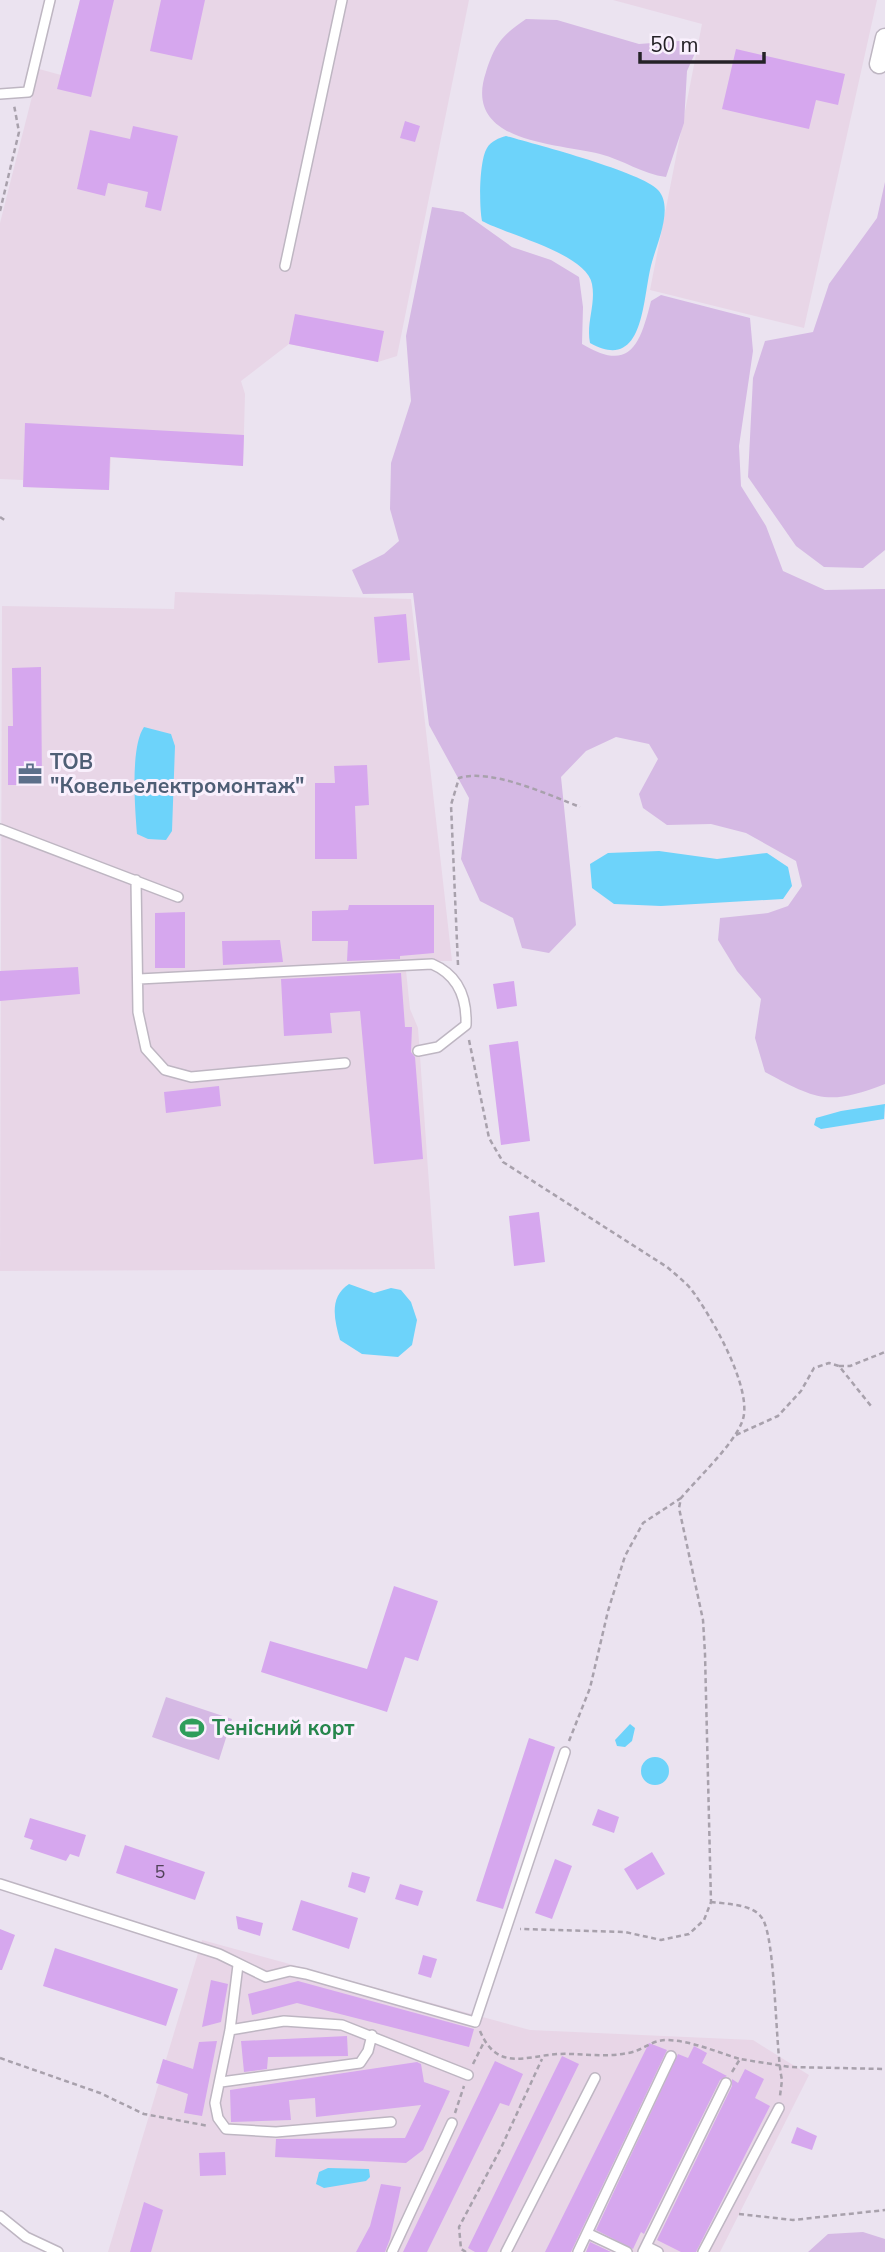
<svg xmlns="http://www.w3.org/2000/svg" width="885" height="2252" font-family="'Nunito Sans',sans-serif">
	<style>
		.industrial { fill: #e8d6e7 }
		.green { fill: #d5b9e4 }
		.water { fill: #6dd3fa }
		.building { fill: #d6a7ee }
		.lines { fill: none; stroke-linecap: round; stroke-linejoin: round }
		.service-casing { stroke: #beb6c2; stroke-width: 12 }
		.minor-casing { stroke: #beb6c2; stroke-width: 21 }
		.path { stroke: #a8a1ac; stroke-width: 2.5; stroke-dasharray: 5 3.5; stroke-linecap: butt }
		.service { stroke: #fff; stroke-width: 9 }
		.minor { stroke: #fff; stroke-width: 18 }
		.labels { text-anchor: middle; stroke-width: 6; stroke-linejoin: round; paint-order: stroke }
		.number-label { font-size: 18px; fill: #514359 }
		.service-label { font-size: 21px; font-weight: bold; fill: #4e5e75; stroke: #f9f0fd; text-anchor: start }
		.leisure-label { font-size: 21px; font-weight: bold; fill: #27864d; stroke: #f9f0fd; text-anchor: start }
	</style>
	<rect width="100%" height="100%" fill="#ebe3f0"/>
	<path class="industrial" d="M80,0H469L397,356L378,362L289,344L241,381L245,394L243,466L111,457L109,490L23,487V480L0,479V223L39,69L61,75Z
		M613,0H877L804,328L650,290L702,24Z
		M175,592L411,599L452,961H405L410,1009L418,1028L435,1269L0,1271L2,606L174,609Z
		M202,1940L530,2030L753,2040L809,2075L720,2252H108Z"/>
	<path class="green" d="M526,19L557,20L639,44L692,40L696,51L687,71L684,123L666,177C643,174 623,160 600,154C555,143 462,143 486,72C495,44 501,36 526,19Z
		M885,182V550L863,568L824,567L796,546L748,477L753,378L765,341L813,332L829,284L877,218Z
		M432,207L463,212L512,247L551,260L579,277L583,307L582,344C630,373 640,345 651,301L661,295L750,318L753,351L739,446L741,486L766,526L783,571L825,590L885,589V1084C828,1106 817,1100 765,1072L755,1038L761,999L737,971L718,940L720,918L768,913L788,906L802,886L796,861L746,833L711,824L667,825L643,808L639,794L658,759L649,744L616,737L586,751L561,777L576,925L549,953L522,948L513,918L480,901L461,859L469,798L429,725L413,593L363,594L352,570L384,554L399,541L390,509L391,463L411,401L406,336Z
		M166,1697L232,1719L219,1760L152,1737Z
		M863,2232L885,2239V2252H808L828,2234Z"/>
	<path class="water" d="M506,136C534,144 642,172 658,190C674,207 657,243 652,262C642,296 646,374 590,343C586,323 596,304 592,284C587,254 508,235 482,221C479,206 479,161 487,148C491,141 499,138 506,136Z
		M144,727L171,734L175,746L172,831L166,840L148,839L137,834C135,809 130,747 144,727Z
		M659,851L717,859L767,853L788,867L792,886L783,899L661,906L614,904L592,888L590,864L608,853Z
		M885,1104L884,1119L821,1129L814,1125L816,1118L841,1111Z
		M349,1284L374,1293L391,1288L401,1290L411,1302L417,1320L412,1345L398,1357L362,1354L340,1340C334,1319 329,1297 349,1284Z
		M630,1724L635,1728L632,1741L625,1747L617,1746L615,1740Z
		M641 1771a14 14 0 1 1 28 0a14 14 0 1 1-28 0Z
		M328,2168L369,2169L370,2177L366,2181L324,2188L316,2184L319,2172Z"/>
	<path class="building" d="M80,0H114L91,97L57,89Z
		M161,0H205L192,60L150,51Z
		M736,49L845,74L838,105L816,100L809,129L722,109Z
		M405,121L420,126L415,142L400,138Z
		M133,126L178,136L161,211L145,207L148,192L108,183L105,196L77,189L90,130L130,139Z
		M295,314L384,331L378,362L289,344Z
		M25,423L244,435L243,466L110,457L109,490L23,487Z
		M406,614L410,660L378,663L374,617Z
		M41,667L42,785H8V726H13L12,668Z
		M367,765L369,805L355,806L357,859H315V783H335L334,766Z
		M349,905H434V953L400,956V959L347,961L348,941H312V911L348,910Z
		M185,912V968H155V913Z
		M280,940L283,962L223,965L222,941Z
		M78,967L80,994L0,1001V971Z
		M401,973L405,1027H412L411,1052L415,1057L423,1159L374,1164L360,1011L330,1013L332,1033L284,1036L281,979Z
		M514,981L517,1006L497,1009L493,984Z
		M518,1041L530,1141L501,1145L489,1045Z
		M219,1086L221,1106L166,1113L164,1092Z
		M539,1212L545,1262L514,1266L509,1216Z
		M394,1586L438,1601L418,1661L405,1657L387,1712L261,1672L270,1641L367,1669Z
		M529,1738L555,1747L503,1909L476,1901Z
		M598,1809L619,1817L614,1833L592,1825Z
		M30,1818L86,1835L79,1857L70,1854L66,1861L30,1849L33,1840L24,1837Z
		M125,1845L205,1872L195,1900L116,1873Z
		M652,1852L665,1874L637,1890L624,1869Z
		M555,1859L572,1866L552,1919L535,1913Z
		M352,1872L370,1877L365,1893L348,1887Z
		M400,1884L423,1891L418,1906L395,1899Z
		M301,1900L358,1918L349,1949L292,1930Z
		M236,1916L263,1923L260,1936L238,1929Z
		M0,1929L15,1935L2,1970H0Z
		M55,1948L178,1989L166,2026L43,1986Z
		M423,1955L437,1959L431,1978L418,1974Z
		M211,1980L228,1984L221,2022L202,2027Z
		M298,1981L474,2029L469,2047L297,2003L252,2015L248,1994Z
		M347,2036L348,2056L268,2057L267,2069L244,2072L241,2041Z
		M217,2041L202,2116L184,2113L188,2094L156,2083L163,2059L193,2069L199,2042Z
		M649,2043L667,2050L571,2252H545Z
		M694,2046L707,2053L702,2063L727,2076L720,2080L644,2234L641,2232L633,2249L596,2230L678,2054L688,2058Z
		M562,2056L579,2064L487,2252H475L468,2248Z
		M495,2061L523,2074L509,2106L500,2103L427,2252H403Z
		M417,2062L421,2064L424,2082L450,2091L423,2150L406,2163L275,2157L276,2139L405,2138L421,2105L316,2117L315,2098L289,2100L291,2120L231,2122L230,2090Z
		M745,2069L764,2079L755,2098L770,2106L696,2252H681L657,2240L732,2086V2079L738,2083Z
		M797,2127L817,2136L812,2150L791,2143Z
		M225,2152L226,2175L200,2176L199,2153Z
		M381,2184L401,2187L390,2239L385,2252H356L370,2226Z
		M144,2202L163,2210L151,2252H130Z
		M590,2242L611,2252H586Z"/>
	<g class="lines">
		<g class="service-casing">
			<path id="service" d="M0,94L28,92L50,0
				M285,266L342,0
				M0,829L178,897
				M136,880L138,1012L146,1049L165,1070L191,1077L345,1063
				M139,979L432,964C458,975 467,997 466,1025L438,1047L418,1051
				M0,1884L219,1954L266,1977L290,1971L306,1974L475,2022L565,1752
				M238,1965L230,2030L215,2103L218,2118L226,2129L276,2132L391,2122
				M230,2030L284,2021L342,2025L468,2075
				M221,2082L360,2063L368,2051L372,2035
				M0,2216L26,2237L58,2252
				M587,2233L627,2252
				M646,2246L658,2252
				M392,2252L452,2123
				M506,2252L595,2078
				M578,2252L671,2056
				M643,2252L726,2083
				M703,2252L779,2108"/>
		</g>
		<g class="minor-casing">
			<path id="minor" d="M879,64L885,38"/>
		</g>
		<path class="path" d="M0,211L19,132L14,105
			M0,517L6,521
			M458,965L451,805L459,778C491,768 549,795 580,807
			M469,1040L489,1138L503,1162L667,1267C675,1274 684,1281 691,1289C710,1314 755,1391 742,1422C733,1445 698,1478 681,1498L679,1508L703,1620L705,1654L711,1902L704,1920L689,1934L661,1940L625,1932L520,1929
			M839,1366H850L885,1352
			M736,1435L778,1416L801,1391L814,1368L829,1363L839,1366L871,1406
			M569,1741L590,1688L608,1611L625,1556L643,1523L681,1498
			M711,1902C727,1904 753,1904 762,1918C776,1938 775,2048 782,2080L780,2096
			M480,2031C497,2072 526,2056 558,2054C581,2053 604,2058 628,2053C643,2051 650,2040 667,2040C693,2041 716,2052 740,2059
			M0,2058L100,2093L144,2114L209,2126
			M473,2064L484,2042
			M732,2072L740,2059L790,2067L885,2069
			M455,2113L464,2086
			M739,2214L793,2220L885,2210
			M466,2252L461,2249L459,2227L501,2148L542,2059"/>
		<use href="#service" class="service"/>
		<use href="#minor" class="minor"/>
	</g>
	<defs>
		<g id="office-bare" transform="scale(1.89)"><path d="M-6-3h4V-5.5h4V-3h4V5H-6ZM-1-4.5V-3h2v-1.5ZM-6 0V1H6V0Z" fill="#5c6f8a" stroke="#f9f0fd" stroke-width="2.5" paint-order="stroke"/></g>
		<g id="stadium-bare" transform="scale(1.89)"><path d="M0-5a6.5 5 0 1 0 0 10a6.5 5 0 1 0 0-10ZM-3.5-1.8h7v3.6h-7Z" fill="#2e9e5b" stroke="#f9f0fd" stroke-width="2.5" paint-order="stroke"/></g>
	</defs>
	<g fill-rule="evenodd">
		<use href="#office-bare" x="30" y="774"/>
		<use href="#stadium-bare" x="192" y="1728"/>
	</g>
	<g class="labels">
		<g class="number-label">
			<text x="160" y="1878">5</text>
		</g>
		<g class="service-label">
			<text x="50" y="769">ТОВ<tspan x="50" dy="24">"Ковельелектромонтаж"</tspan></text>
		</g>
		<g class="leisure-label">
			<text x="212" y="1735">Тенісний корт</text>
		</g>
	</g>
	<path d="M640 52v10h124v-10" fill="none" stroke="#252227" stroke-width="3.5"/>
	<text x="650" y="52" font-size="21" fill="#252227" stroke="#f9f0fd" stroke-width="5" paint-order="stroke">50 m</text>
</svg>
